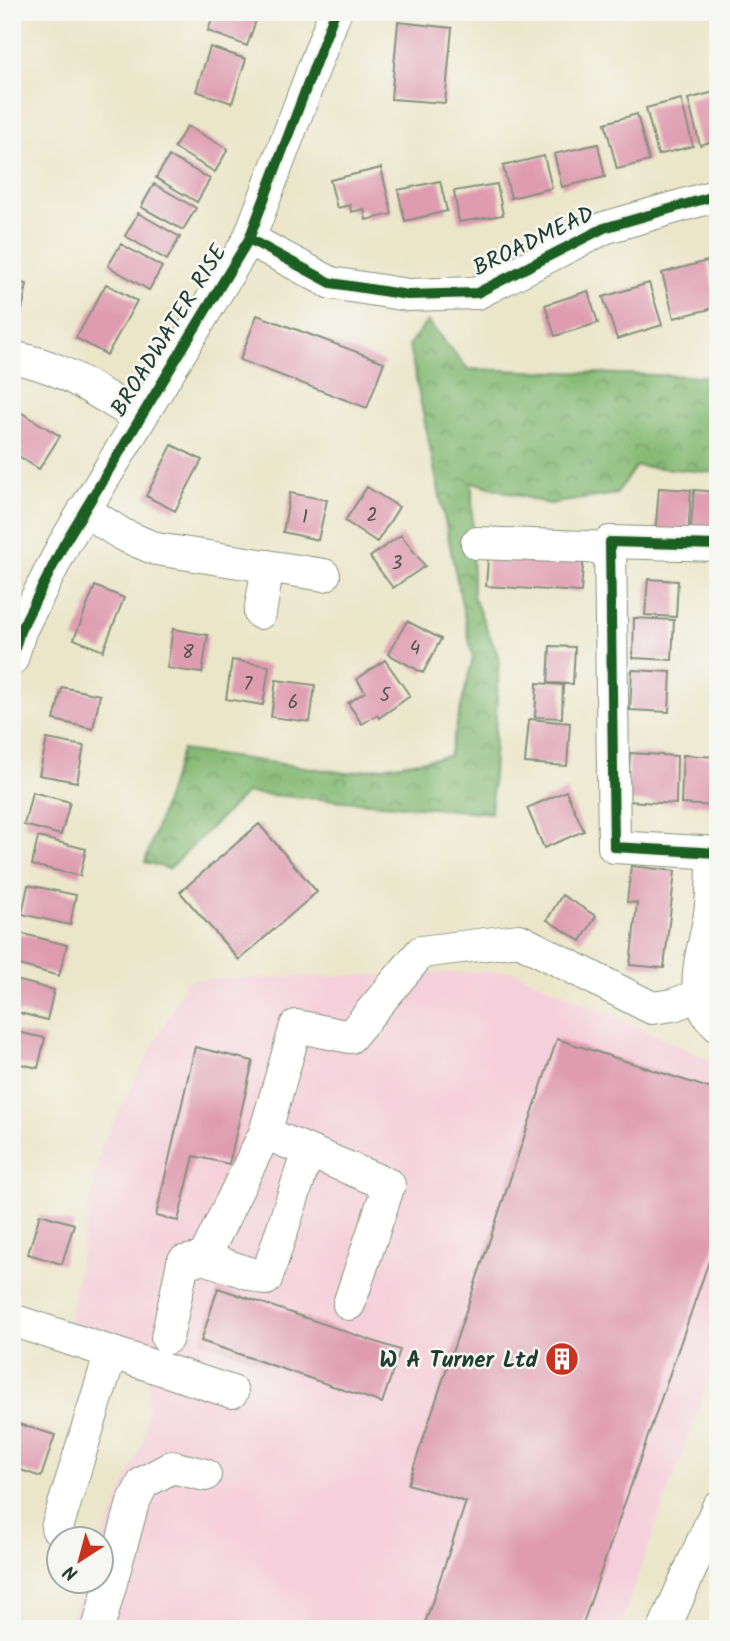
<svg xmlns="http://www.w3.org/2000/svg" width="730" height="1641" font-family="Kalam,sans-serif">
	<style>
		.built { fill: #f5cfdb }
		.forest { fill: url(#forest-crowns); stroke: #527c54; stroke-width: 2 }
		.building { fill: #df9cb1 }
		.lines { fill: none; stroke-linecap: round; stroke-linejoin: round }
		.minor-casing { stroke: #85927e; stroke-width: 34 }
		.minor { stroke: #fff; stroke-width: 32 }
		.cycleway-casing { stroke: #f6f6f2; stroke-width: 15 }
		.cycleway { stroke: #1b5e20; stroke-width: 10 }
		.labels { text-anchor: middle; stroke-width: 5; stroke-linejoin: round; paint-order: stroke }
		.number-label { font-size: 19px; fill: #4f5553 }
		.street-label { font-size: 23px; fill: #1f3d34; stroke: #f6f6f2 }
		.poi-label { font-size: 23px; font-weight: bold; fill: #1f3d34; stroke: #f6f6f2; text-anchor: end }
	</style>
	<defs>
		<pattern id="forest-crowns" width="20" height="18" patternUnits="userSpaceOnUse" patternTransform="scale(1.75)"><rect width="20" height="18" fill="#86ba74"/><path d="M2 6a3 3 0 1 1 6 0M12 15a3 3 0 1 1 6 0" fill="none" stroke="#6d9860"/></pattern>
	</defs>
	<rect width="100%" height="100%" fill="#f6f6f2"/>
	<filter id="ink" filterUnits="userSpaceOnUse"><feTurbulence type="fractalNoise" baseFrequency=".0143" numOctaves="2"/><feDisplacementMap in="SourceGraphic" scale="14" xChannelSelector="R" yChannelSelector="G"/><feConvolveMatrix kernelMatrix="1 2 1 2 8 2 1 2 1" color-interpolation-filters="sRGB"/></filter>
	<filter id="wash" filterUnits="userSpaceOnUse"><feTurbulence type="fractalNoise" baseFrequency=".00686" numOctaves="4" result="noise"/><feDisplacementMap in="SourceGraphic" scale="28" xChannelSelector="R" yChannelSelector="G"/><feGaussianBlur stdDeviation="1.57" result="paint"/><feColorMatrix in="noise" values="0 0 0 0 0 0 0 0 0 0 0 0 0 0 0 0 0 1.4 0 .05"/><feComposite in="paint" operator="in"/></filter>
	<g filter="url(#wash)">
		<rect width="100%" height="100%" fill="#ebe6c9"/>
		<path class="built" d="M513,971L718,1064V1353L619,1629H66L85,1582H102V1542L144,1439L153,1352L68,1324L101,1147L187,980Z"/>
		<path class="forest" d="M427,321L468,369L718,377V473L636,466L616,494L549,504L472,482L473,596L499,658L491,813L246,793L169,869L145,862L182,750L347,773L449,756L473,658L409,345Z"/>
		<g id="blocks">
			<path class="building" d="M215,12H259L247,46L208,31Z
				M398,22L452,28L445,103L391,99Z
				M210,47L246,59L232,103L196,91Z
				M718,91V140L700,145L688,99Z
				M681,99L693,146L658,155L646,108Z
				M637,114L649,161L617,169L605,123Z
				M187,126L228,149L215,172L174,148Z
				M598,144L605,177L562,187L554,154Z
				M169,156L210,179L197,202L156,178Z
				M544,156L552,188L511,198L503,166Z
				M381,168L392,214L366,220L364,209L351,212L350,205L337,208L330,180Z
				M440,181L447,211L405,221L398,190Z
				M154,184L196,208L183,230L141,207Z
				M497,184L503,215L459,222L454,191Z
				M138,213L180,237L167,260L125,236Z
				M121,244L162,267L149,290L108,266Z
				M707,261L718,307L674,318L662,273Z
				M12,281L27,284L20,321L12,320Z
				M649,283L662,325L617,339L603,297Z
				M106,284L137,301L107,355L76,338Z
				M588,291L598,323L555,336L545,305Z
				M257,315L384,362L367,408L240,360Z
				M12,407L60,436L39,469L12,452Z
				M172,445L202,460L175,511L146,496Z
				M367,487L399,507L377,542L345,521Z
				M659,488L691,490L688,538L655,536Z
				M694,490L718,492V540L690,538Z
				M290,493L327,500L318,540L283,532Z
				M401,535L425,566L393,588L370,557Z
				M489,546L584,553L581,592L486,586Z
				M648,579L678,581L676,617L645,615Z
				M95,586L124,598L103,651L74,639Z
				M634,618L674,620L672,660L633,658Z
				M407,621L441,639L423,673L388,654Z
				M173,629L208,635L202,673L167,668Z
				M550,646L575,647L573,684L548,683Z
				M232,660L269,666L263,705L226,699Z
				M385,660L410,696L379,718L377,715L362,724L348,703L365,692L357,679Z
				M632,670L671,672L669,712L630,710Z
				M276,680L315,685L310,722L271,717Z
				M537,683L563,685L562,718L535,717Z
				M62,687L100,695L93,729L54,720Z
				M529,719L570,723L567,766L525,763Z
				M47,739L84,746L77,782L39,775Z
				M630,753L677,756L676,804L627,801Z
				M683,755L718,757V806L681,804Z
				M566,791L584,831L544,848L527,808Z
				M32,792L70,802L61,835L24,825Z
				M259,824L317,892L239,960L180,892Z
				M38,837L86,849L80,876L32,865Z
				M631,866L675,871L664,968L630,965L637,903L627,902Z
				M28,885L76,895L70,925L22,914Z
				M562,895L596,916L581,941L547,920Z
				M20,933L67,945L59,976L12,963Z
				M12,979L54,990L47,1020L12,1011Z
				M12,1031L45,1038L38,1068L12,1062Z
				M557,1039L718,1091V1235L581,1629H423L466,1502L408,1484Z
				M195,1047L253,1061L229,1164L194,1156L178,1221L156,1216Z
				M40,1214L74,1224L62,1264L28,1254Z
				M218,1288L400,1350L382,1403L201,1341Z
				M12,1422L55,1435L41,1477L12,1467Z"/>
		</g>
	</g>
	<g filter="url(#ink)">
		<use href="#blocks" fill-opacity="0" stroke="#85927e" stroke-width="2"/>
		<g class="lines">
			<g class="minor-casing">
				<path id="minor" d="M249,239L331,283L408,295L477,293L604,228L718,195
					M12,358C59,363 99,394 139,417
					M84,510L123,535L156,549L324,575
					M477,543L611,548
					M718,545L610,542L614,847L718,853
					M260,613L268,566
					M12,659L20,631L64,544L249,239L335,12
					M713,853C713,873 713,893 710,913C705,952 683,995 718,1026
					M265,1133L389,1185L349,1304
					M308,1151L266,1279L204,1258L265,1133L296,1026L350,1037L421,952L519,940L652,1008L673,1005L699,995
					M12,1320L232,1392
					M167,1338L183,1262L204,1258
					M57,1528L111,1352
					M98,1629L133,1503L143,1483L172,1467L205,1475
					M664,1629L718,1507"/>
			</g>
			<use href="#minor" class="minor"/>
			<g class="cycleway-casing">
				<path id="cycleway" d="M249,239L331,283L408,295L477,293L604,228L718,195
					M718,545L610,542L614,847L718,853
					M12,659L20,631L64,544L249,239L335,12"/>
			</g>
			<use href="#cycleway" class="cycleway"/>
		</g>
	</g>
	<defs>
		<g id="building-disc" transform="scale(1.75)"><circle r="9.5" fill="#c8321e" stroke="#f6f6f2"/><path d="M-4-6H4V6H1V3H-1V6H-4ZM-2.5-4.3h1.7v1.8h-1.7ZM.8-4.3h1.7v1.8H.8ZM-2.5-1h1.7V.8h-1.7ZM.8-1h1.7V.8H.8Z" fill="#fff"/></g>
	</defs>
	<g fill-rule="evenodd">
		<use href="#building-disc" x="562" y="1359"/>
	</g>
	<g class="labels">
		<g class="number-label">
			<text x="372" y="521">2</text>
			<text x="305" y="523">1</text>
			<text x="397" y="569">3</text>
			<text x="415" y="654">4</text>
			<text x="188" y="658">8</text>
			<text x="248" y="690">7</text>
			<text x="385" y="701">5</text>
			<text x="293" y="708">6</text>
		</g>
		<g class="street-label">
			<text transform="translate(533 240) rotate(-26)" y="8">BROADMEAD</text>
			<text transform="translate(168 330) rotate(-58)" y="8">BROADWATER RISE</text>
		</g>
		<g class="poi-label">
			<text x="538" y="1367">W A Turner Ltd</text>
		</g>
	</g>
	<rect width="730" height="1641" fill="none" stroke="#f6f6f2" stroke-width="42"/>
	<g transform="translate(80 1560) rotate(216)"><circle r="33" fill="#f6f6f2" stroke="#a0aca6" stroke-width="2"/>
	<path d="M0-5L12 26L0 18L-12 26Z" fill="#c8321e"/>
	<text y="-10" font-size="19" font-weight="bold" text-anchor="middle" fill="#1f3d34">N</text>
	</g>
</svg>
